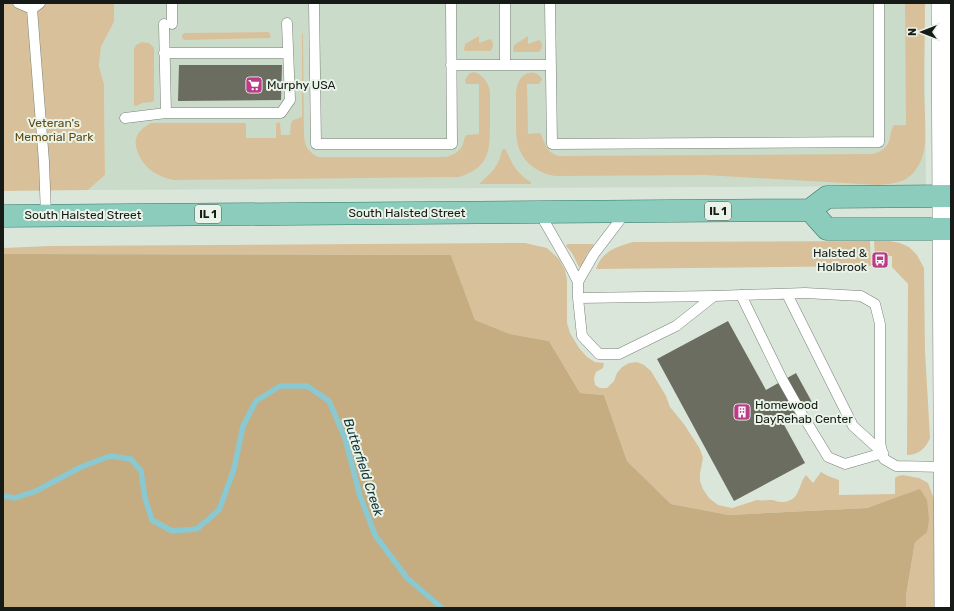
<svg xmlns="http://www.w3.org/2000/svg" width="954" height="611" font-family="Rubik,sans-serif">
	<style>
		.built { fill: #cbdbca }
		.green { fill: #d8c19a }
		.forest { fill: #c5ac81 }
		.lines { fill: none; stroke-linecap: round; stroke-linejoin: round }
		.stream { stroke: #8ac9d2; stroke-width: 5.5 }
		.building { fill: #6c6d61 }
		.lane-casing { stroke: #788278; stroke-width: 11 }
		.street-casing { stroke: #788278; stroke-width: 22 }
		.primary-casing { stroke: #307866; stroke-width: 23 }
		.lane { stroke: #fff; stroke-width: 10 }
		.street { stroke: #fff; stroke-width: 21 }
		.primary { stroke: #8bccbd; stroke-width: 22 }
		.labels { text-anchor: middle; stroke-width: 4; stroke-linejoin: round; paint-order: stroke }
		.shield { fill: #e9f3e8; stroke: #565c56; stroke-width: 1 }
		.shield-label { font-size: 11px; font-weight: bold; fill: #171b17 }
		.poi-label { font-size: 12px; fill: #171b17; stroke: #e9f3e8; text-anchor: start }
		.park-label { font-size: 12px; fill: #634914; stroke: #e9f3e8 }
		.street-label { font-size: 12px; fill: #171b17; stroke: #e9f3e8 }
		.water-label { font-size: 13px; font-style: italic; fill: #0f3034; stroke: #e9f3e8 }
	</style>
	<rect width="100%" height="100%" fill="#dbe6db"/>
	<path class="built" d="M114,3H924L926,186L88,190L105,175L104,84L99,66L101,47L114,22Z"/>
	<path class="green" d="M3,3H114V22L101,47L99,66L104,84L105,175L88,190L3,191Z
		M905,3H925C925,30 924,58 924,85C924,104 926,125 925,144C924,153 921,164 914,172C905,183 892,184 878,185L705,175L556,176C537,174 520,160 517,141C516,136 516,130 516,125C516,114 516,102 516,91C517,87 518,81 521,78C527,71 538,70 542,80L539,84H527L528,134L540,133C546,143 545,152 559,156L872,154C881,152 889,147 890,137C891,133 891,129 894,125H906Z
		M267,32H269L271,37L270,38L185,40L183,39L182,37V35L185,33Z
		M302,33L303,34L304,135C305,146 307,151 318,157H446C453,155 460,152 463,144C464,141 464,138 466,135L479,134V84H466L465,81C471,62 488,78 490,91C490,102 490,114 490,126C490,153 488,168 459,177L174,180C158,177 144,169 138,153C132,138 138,130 151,123H245L246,124V138H276V124L278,122L280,123L281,135H290L291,123L293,120L302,117Z
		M479,36V43L490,39C494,41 494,49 490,51H465L464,50L465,44Z
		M528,36V44L539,40C543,42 543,49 539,52H514L513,51L514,45Z
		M142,42L149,43L154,48V101L151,102L142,103L136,106L134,105V49L136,45Z
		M504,149L506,150C512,164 517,174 531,182V184H480V183C492,172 499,166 502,150Z
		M870,241L871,266L596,269C602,251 616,247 633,242Z
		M874,241H890L900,243L909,247L917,255L924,268L925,351L930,438C926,448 919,455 907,455L908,284L892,267V256L875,257Z
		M525,243L547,248L559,259L565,270L567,280V323L570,333L579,348L587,357L595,362L604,363L603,368L596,372L594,378L595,385L600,388H607L614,381L617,373L622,367L629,363L637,362L644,365L651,371L666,396L670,407L684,424L700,449L703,458L700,474V481L703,489L709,498L718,505L732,508L757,500C762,501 767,500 773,500C776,501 779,502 782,502C801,501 797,486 806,475L813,483L821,472L828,476L839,480V495L895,494V478L898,476L903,475L919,478L928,483L934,499L939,608H906V597L915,542L920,490L867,508L729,515L671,504L627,461L604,395L580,393L549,341L510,334L475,320L451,255L3,254V248L50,246Z
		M567,244H593L594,246L587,254L582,266L579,267L572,253L566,246Z"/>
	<path class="forest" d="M3,254L451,255L475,320L510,334L549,341L580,393L604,395L627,461L671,504L729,515L867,508L920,489L927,500L929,520L927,532L915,542L906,596V608H3Z"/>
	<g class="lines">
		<path class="stream" d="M3,496L15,498L36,491L81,467L110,456L131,459L141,471L145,498L152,520L172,531L197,529L219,510L234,469L243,426L256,401L280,386H307L329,401L345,438L360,496L375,535L407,578L442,608"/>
	</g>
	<path class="building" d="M179,65H282L281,100L178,101Z
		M728,321L766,390L796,373L813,404L782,421L805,463L734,501L657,359Z"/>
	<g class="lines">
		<g class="lane-casing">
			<path id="lane" d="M18,3L32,9L40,3
				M172,3V24
				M314,3L316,144H452L451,3
				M550,3L552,144L879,142V3
				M32,9L44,162L46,216
				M164,24L166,113H281L290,100L287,23
				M164,53H288
				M451,65H551
				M505,65V3
				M125,118L166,113
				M539,212L570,266L578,282V298L714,296L805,293L861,296L875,304L880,324V443L884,459L896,466L944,467
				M578,282L594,254L626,212
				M787,294L853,426L883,453
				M741,295L782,379L800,411L828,457L845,464L883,453
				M578,298L582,336L599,354H619L676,326L714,296"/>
		</g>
		<g class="street-casing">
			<path id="street" d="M942,3L945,608"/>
		</g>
		<g class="primary-casing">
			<path id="primary" d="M810,210L827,229H951
				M3,216L810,210L827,197L951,196"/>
		</g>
		<use href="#lane" class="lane"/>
		<use href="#street" class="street"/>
		<use href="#primary" class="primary"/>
	</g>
	<defs>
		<g id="supermarket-square" transform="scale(0.9)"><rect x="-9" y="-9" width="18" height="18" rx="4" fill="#bb3b87" stroke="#e9f3e8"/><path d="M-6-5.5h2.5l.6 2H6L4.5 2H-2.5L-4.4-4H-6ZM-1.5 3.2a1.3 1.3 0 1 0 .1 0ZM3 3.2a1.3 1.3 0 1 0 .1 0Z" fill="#fff"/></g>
		<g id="bus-square" transform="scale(0.9)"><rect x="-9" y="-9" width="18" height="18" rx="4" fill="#bb3b87" stroke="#e9f3e8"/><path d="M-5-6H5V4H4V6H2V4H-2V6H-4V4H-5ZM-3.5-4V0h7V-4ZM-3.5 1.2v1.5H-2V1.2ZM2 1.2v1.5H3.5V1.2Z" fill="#fff"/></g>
		<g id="building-square" transform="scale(0.9)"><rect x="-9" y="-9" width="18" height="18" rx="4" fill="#bb3b87" stroke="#e9f3e8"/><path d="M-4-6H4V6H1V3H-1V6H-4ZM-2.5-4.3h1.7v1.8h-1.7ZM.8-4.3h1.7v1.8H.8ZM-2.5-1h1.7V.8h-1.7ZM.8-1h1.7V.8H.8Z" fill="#fff"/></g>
	</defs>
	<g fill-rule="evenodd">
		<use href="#supermarket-square" x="254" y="85"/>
		<use href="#bus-square" x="880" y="260"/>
		<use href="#building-square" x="742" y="412"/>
	</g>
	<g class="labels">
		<g class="shield">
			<rect x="705" y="202" width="26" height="18" rx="3"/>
			<rect x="195" y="205" width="26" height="18" rx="3"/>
		</g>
		<g class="shield-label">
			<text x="718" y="215">IL 1</text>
			<text x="208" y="218">IL 1</text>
		</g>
		<g class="poi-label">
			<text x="267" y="89">Murphy USA</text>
			<text x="867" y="257" text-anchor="end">Halsted &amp;<tspan x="867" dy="14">Holbrook</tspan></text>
			<text x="755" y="409">Homewood<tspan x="755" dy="14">DayRehab Center</tspan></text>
		</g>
		<g class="park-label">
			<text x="54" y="127">Veteran's<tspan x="54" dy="14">Memorial Park</tspan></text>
		</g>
		<g class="street-label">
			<text x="407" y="217">South Halsted Street</text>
			<text x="83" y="219">South Halsted Street</text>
		</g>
		<g class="water-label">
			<text transform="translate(364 467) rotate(72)" y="5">Butterfield Creek</text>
		</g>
	</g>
	<rect width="954" height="611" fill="none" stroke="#171b17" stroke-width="8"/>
	<g transform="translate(922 32) rotate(270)" stroke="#e9f3e8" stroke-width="3" paint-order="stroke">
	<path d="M0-3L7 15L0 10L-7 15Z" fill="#171b17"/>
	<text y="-6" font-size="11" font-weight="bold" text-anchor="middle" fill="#171b17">N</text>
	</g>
</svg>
